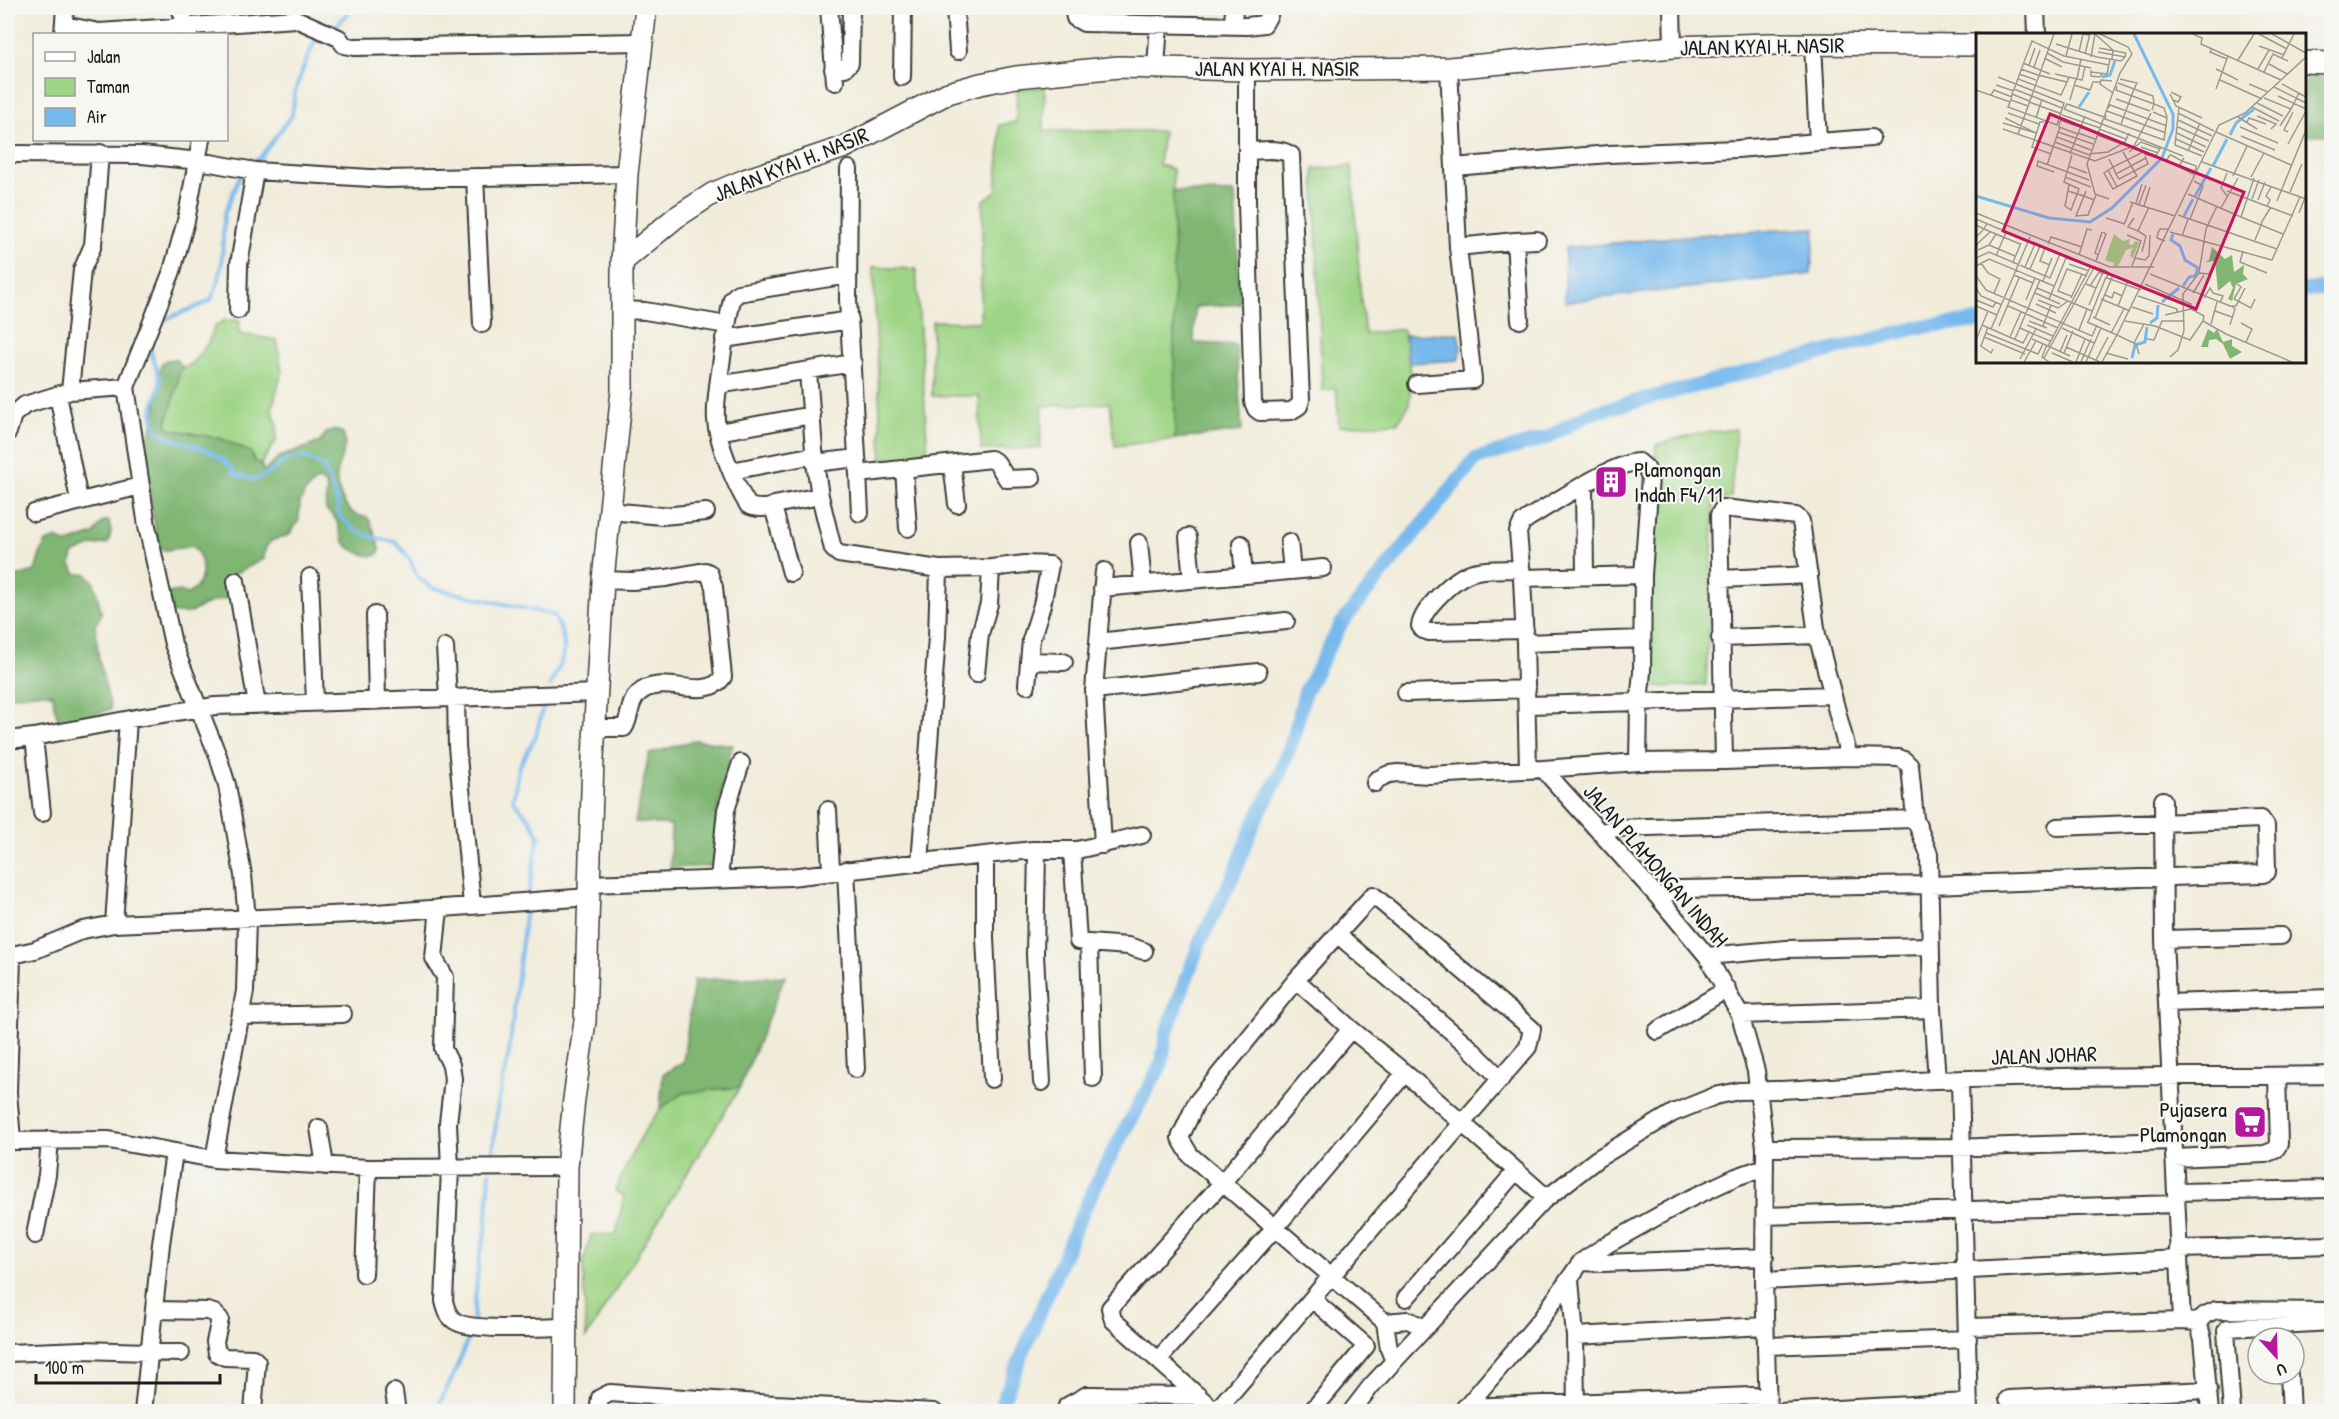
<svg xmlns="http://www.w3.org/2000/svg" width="2339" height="1419" font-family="'Patrick Hand',sans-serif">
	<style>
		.green { fill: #9ed485; stroke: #5d7850; stroke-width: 1.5 }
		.forest { fill: #7eb672; stroke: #4d6947; stroke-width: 1.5 }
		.water { fill: #78b9ed; stroke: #4a6a84; stroke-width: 1.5 }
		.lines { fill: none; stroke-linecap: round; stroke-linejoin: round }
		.stream { stroke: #78b9ed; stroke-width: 4 }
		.canal { stroke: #78b9ed; stroke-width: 14 }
		.minor-casing { stroke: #3c3b38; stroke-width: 20 }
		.major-casing { stroke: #3c3b38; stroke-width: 24 }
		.minor { stroke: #fff; stroke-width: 16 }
		.major { stroke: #fff; stroke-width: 21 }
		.labels { text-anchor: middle; stroke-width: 4.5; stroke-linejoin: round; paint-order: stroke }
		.street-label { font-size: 22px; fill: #1c1c1c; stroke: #f6f6f2 }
		.poi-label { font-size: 22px; fill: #1c1c1c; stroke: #f6f6f2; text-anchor: start }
		.inset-river { fill: none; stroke: #78b9ed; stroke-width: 3 }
		.inset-road { fill: none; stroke: #9c998e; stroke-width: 1.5 }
		.view { fill: #c2185b; fill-opacity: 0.15; stroke: #c2185b; stroke-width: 3 }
		.inset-edge { fill: none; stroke: #1c1c1c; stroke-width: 3 }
	</style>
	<rect width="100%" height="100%" fill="#f6f6f2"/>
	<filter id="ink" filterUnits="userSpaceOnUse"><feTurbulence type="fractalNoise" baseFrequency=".0167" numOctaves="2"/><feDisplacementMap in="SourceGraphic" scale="12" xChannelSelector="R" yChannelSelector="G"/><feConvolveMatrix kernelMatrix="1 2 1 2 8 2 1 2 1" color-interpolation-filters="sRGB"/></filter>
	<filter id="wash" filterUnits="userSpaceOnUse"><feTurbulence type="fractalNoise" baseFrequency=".008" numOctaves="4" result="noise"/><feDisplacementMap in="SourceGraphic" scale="24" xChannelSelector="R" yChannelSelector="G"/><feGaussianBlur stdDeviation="1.35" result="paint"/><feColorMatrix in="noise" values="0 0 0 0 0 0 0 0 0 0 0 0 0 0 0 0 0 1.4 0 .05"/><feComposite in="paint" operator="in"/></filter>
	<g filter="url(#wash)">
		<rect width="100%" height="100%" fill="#f1ecda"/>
		<path class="green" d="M1045,87L1044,131H1163L1159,165L1173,169L1175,439L1115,446L1110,403L1043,406L1040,448L981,450L979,396H932V321L980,322L983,201L996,191L1000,147L999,125L1016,122L1017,89Z
			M1352,166L1361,301L1365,334L1402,329C1408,340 1413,390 1409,403C1408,410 1401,417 1397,423L1339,426L1336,389L1322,390L1314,169Z
			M873,267L916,269L928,455L882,459Z
			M225,320L240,321L239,334L277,340L282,372L272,408L277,424L276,441L261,464L255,462L250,452L222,439L169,429L166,424L178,382L179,371L193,363L208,343L215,326Z
			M1736,429L1731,497L1714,503L1706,685L1645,688L1656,445L1693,434Z
			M740,1087L586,1338L583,1263L591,1235L616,1234L624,1196L615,1191C627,1164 653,1100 685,1093C703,1089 722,1089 740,1087Z"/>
		<path class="forest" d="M2305,75L2331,77V135H2305Z
			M1173,191L1235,193L1240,304L1195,307L1194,343L1236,345L1242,431L1175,439Z
			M175,359L183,367L179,371L178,382L166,425L170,429L222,439L250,452L255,462L261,464L264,472L278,458L320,442L326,433L331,430L342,432C350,446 339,459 337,472C335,485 343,508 355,514C358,516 364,516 368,518C374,526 376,540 380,550L377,555C369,558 348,550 344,542C336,527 342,521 326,510C323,498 334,484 317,480L305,492L300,503L299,520L289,535C274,540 264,539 264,559L232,575V597L211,602L189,613H173L167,593L180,591L187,594C206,585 206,561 193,546L167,550L159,549L144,461V441L150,433L156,411L161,364L166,360Z
			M103,521H109L111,532L108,543L91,546L73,554L71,564L76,574H87L94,582L101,610V615L95,625L99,660L111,709L83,718L59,722L54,706L53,695C42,690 20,695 8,697V579L35,571L40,554L46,542L57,538L66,544L94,534Z
			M695,740L733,745C726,770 720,794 717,819C715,835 716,850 714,866L670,868L671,825L635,822L649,754Z
			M785,976L740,1087L683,1093L660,1109L663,1074L683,1062L694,980Z"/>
		<path class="water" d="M1815,228L1811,274L1565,302V248L1695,235Z
			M1458,333L1461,350L1458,360L1409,363L1405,335Z"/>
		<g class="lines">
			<path class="stream" d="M333,29L353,8
				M246,163L259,159L292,115L295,91L302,71L314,43L322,37
				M159,323C175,313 194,310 211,300L219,279L222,262L224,215L241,173
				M151,343V352L161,381L152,411L156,430C182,447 219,445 235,474L254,480L272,471L286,459L304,457L324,467L336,498L340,516L355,530L374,538L396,542L409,558L418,578L433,588L554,615C571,649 565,653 550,686
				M528,896L539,835L528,817L513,801L518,768L536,736L545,699
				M492,1161L498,1103L509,1053L526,907
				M473,1321L479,1258L486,1230L490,1172
				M2210,1339L2211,1319
				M439,1412L440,1402L454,1374L471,1332"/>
			<path class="canal" d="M2304,290L2332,288
				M998,1412L1078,1222L1103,1170L1162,1063L1166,1034L1200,942L1235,872L1254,823L1280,774L1294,735L1305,692L1341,624L1475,459L1547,438L1588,414L1920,327L1978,321"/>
		</g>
	</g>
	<g filter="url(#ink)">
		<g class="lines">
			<g class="minor-casing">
				<path id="minor" d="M180,8L189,34
					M829,8L835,82
					M955,8L958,51
					M1073,8L1075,18L1084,23L1247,26L1264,24L1269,15L1270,8
					M1672,8L1673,47
					M2036,8L2037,34
					M64,25L99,32L296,19L339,38L344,45L354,47L642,42
					M1233,26L1234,8
					M63,34L65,8
					M1156,67L1159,24
					M833,69L845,68L850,63L851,8
					M1247,70V202L1253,402L1256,409L1260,412L1291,411L1299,406L1301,400L1291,155C1280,147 1260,151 1247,151
					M902,77L903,8
					M201,140L186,221L172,271L126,387L147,526L173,644L218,756L227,785L243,875L247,919L245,991L214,1159
					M1818,142L1871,138
					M8,154L142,155L199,161L255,171L387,179L627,174
					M1454,167L1609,154L1737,149L1818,142L1813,44
					M849,169L848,300L858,474L991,459L997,463L1007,479L1032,478
					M475,177L482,324
					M1515,241L1537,240
					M1458,247L1515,241L1520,320
					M238,310L239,264L255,171
					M622,310L645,311L727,325
					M724,339L850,320
					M808,371L815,463L820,496L833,549L839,554L939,569L937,637L920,863
					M1417,384L1473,380L1458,247L1449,68
					M718,385L853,363
					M70,391L82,270L93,245L100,153
					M58,395L79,500
					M8,432L13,415L25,405L70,391L126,387
					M718,432L812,415
					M815,463L857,458
					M952,464L957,504
					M904,469L908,528
					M731,471L815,455
					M858,474L860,513
					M1584,485L1585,576
					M774,505L820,496
					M610,511L662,516L706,512
					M34,513L140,486
					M1188,537L1192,580
					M1289,542L1292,571
					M1139,543L1143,584
					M1241,544L1244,575
					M939,569L991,568L1025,564L1050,565L1042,605L1031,640L1027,685
					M1521,569C1506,570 1488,568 1473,572C1455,577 1423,608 1420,626L1423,630L1429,632L1525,630
					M791,573L774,510V505C769,509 754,509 748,505C736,487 717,441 716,419C715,408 717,397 718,386C722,357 726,328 732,299L738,293L848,275
					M310,577L315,703
					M1522,578L1643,575
					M1720,579L1809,575
					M236,581L257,705
					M1102,588L1323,568
					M375,615L377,701
					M1720,638L1817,635
					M1098,642L1286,621
					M1525,643L1642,639
					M445,647L448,697
					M1029,661L1064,662
					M976,674L980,634L989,604L991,568
					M1094,690L1258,672
					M1406,693L1527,689
					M456,697L457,746L472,905
					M1528,705L1639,702L1642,672L1643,575L1650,477L1646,468L1639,462C1616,461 1549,506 1527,519L1522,523L1518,532L1522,578L1525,643L1528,769
					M595,728H624C631,717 628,704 638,694C661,671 704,704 723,677L714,587L709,573L705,571L666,578L632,581L603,580
					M34,737L42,813
					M8,740L34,737L136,718L215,706L598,693
					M1849,757L1817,635L1801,521L1796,516L1723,508L1719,515L1724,761L1849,757L1899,758L1904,760L1910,766L1915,819L1929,854L1932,1009L1937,1080
					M1638,762L1639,702L1831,695
					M1543,769L1638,762L1724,761
					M1375,783L1376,780L1389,774L1398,773L1429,775L1543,769L1658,897L1707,956L1740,1015L1756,1071L1765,1148L1764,1281L1768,1412
					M2163,800L2164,939L2182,1321
					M828,810L831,870
					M1600,833L1616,828L1915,819
					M1103,845L1094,690L1104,571
					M1037,850L1035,955L1042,1082
					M1072,850L1078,941L1089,943L1093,1078
					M985,855V938L992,1079
					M846,870L856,1069
					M719,879L726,810L741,763
					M589,884L790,877L985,855L1033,850H1077L1142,835
					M1658,897L1679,889L1930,885L2263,874L2267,872L2266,826L2261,819L2057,827
					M439,908L434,958L445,977L443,1049L451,1065L453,1079L448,1123L450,1169L444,1301C446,1309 448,1317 455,1321C469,1332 545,1327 566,1327
					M114,924L128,720
					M1338,935L1466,1044L1501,1079
					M2164,939L2281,936
					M1089,943L1128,946L1144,951
					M8,956L35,950L83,930L114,924L376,913L589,897
					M12,956L8,1092L12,1140
					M1707,956L1786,949L1930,946
					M1296,980L1351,1029
					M2167,1003L2332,998
					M1740,1015L1932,1009
					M241,1016L343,1014
					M1657,1031L1727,989
					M1960,1081L1969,1412
					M319,1128L325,1166
					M8,1141L109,1140L214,1159L368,1168L567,1167
					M1765,1148L1978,1147L2173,1141
					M2174,1158L2265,1154L2275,1150L2279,1144L2277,1076
					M2176,1192L2332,1189
					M1765,1216L2176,1204
					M35,1235L47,1175L50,1140
					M2178,1249L2332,1245
					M1581,1262L1603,1263L1765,1257
					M364,1274L368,1168
					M1570,1280L1575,1336L1576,1411
					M1764,1281L2178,1259
					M1406,1298L1516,1171
					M154,1310L207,1311L214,1313L220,1319L215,1342L217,1353L225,1357L253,1358L257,1362L253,1412
					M1385,1322L1389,1349L1394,1361
					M2198,1322L2205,1315L2216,1310L2332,1311
					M1967,1327L2182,1321L2198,1322L2203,1339L2210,1412
					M1425,1328L1408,1320L1385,1322L1190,1155L1180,1138L1196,1103L1296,980L1373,895L1532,1029L1528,1047L1462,1123L1547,1198
					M1575,1336L1765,1326
					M1767,1346L1968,1339
					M8,1353L82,1350L181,1353
					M1158,1360L1275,1228L1405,1073L1462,1123L1216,1411
					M2289,1374L2291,1412
					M394,1392L397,1412
					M2008,1399L2209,1390
					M775,1404L934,1412
					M1465,1407L1752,1396L1767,1398
					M143,1412L161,1244L174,1152
					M598,1412L600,1398L610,1393L775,1404L774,1412
					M1065,1412L1067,1406L1087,1395L1199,1396
					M1216,1412L1113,1320L1110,1308L1222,1183L1351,1029L1405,1073
					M1311,1412L1366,1346L1312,1299
					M1351,1412L1371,1386L1543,1201L1597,1159L1673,1113L1715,1096L1739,1091C1805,1091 1870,1083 1935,1080C2067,1075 2199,1077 2332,1075
					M1462,1412L1541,1319L1581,1262L1608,1244L1685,1201L1736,1177L1765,1167
					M1780,1412L1968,1402
					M2232,1412L2226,1331L2228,1328L2332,1322"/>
			</g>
			<g class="major-casing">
				<path id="major" d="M2304,62L2332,63
					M622,262L675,218L712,194L745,180L845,147L948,93L980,84L1016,77L1119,67L1247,70L1449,68L1673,47L1770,44L1978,45
					M565,1412L567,1167L574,1099L585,1021L593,758L603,580L622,390V262L627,174L646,8"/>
			</g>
			<use href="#minor" class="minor"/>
			<use href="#major" class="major"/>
		</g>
	</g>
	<defs>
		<g id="building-square" transform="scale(1.725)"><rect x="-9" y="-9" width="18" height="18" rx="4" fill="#b5179e" stroke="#f6f6f2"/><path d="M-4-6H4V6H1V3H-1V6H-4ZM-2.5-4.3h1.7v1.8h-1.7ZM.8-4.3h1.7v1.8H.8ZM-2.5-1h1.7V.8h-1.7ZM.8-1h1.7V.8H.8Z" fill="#fff"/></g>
		<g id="supermarket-square" transform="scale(1.725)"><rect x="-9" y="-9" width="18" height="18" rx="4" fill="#b5179e" stroke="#f6f6f2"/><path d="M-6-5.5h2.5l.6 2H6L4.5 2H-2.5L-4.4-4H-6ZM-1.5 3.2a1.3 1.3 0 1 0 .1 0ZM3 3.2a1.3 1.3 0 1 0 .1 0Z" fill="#fff"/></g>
	</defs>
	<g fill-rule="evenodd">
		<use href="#building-square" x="1611" y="482"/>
		<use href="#supermarket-square" x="2250" y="1122"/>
	</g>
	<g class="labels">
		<g class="street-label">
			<text transform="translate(1762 46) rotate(-1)" y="8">JALAN KYAI H. NASIR</text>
			<text x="1277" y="76">JALAN KYAI H. NASIR</text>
			<text transform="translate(791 164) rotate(-22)" y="8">JALAN KYAI H. NASIR</text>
			<text transform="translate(1656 865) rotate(49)" y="8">JALAN PLAMONGAN INDAH</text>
			<text transform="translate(2044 1055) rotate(-2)" y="8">JALAN JOHAR</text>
		</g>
		<g class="poi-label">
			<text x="1634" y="477">Plamongan<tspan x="1634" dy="25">Indah F4/11</tspan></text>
			<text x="2227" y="1117" text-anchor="end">Pujasera<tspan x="2227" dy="25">Plamongan</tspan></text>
		</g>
	</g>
	<g transform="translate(1976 33)">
		<rect width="330" height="330" fill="#f1ecda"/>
		<path d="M138,201L147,208L154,206L153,211L157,212L159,208L163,209L157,225L154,223L156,215L150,217L142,233L137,234L138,230L129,227Z" fill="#9ed485"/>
		<path d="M236,214L249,226L256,222L258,239L268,232L267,241L272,246L260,251L256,268L252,266L257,255L254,248L242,258L239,228L229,229L233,227ZM232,296L238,300L241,296L247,309L256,306V313L266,319L254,326L247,311L240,306L233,307L232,314H225Z" fill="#7eb672"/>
		<path class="inset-river" d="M126,44L134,42L139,28M103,74L113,59M254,102L260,90L278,76M237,133L251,106M0,163L73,185L114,189L136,175L186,125L197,96V81L158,1M219,163L235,135M208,183L217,166M197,201L195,207L204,213L209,227L222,235L219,243L213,244L207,253M186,269L203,255M174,290L181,285L182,272M156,325L159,312L169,309L171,294"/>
		<path class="inset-road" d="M119,1L137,17L136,26M124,1L152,14L156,21L144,40L111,131L119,161L133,166M217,1L226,5L225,11L305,47M283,1L311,16M296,1L330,20M80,11L121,24L145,28L149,24M283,13L308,22M123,15L150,20M236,15L234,19L251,26M103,19L107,1L113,2M122,19L149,24L150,20M71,20L87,29L115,35M109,21L114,1M90,23L96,1M115,24L119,1M68,25L86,34M306,25L318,1M262,27L278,1M47,30L74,41M293,31L311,41M53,32L59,15M58,34L64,17M45,36L62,42M240,36L262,47M282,36L293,17M115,37V43L124,44L126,41M115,39L131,41L134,26M288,39L297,21L312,28M43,41L60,47M79,41L106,47L109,34M62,42L91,49L93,44M22,44L40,51L88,70L81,92L32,74L34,69L35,67L36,61L40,51L48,29L56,8L88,23L133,32M42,46L85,62L91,49M101,46L105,26M144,46L161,50L158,56L177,63L178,71L188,75L191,84M244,47L286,66M136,48L125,47L124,51L137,60M142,50L158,56L145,91M273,51L292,59M306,51L330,64M20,52L38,58M98,52L114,57L117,49H124M141,53L140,57L178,71L176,77M298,54L330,70M38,56L86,75M240,56L252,23M0,57L34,69M195,59L205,64L202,69L197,67M36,61L53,68M194,61L200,73L226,85M15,62L18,57L36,64M302,63L330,76M288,65L315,76L323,60M140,66L174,78M35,67L52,73M94,67L100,46M53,69L86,81M281,70L307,83M203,74L199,112L226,123M276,74L303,88M132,75L134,72L191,93M88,76L207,123M88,76L91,71L128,84M131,78L190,100M32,80L63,91M202,80L238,98M86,82L124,95M130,82L129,86L188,107L191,85L177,79M281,83L300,91L295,96M262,84L281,96M60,85L66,66M84,87L101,93M202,87L236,103M84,88L83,94L102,101M68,89H64L56,114L75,121M271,89L273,85L290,91M27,90L60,100L29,85M304,93L315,76M104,94L121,100M202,94L233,108M264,94L302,110M27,96L119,128L158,113L175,80M123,96L150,106M82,99L117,111M240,99L315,132M312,99L308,97L317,79M102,100L119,106M201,100L230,114M42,101L78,1M121,102L146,111M265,103L299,117M81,104L115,117M200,106L228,119M63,109L70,89M79,109L113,122M312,111L330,78M165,114L182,120M212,118L224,90M153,119L165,109L184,116L179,124L168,121M167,119L137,134L140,141L170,125M94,121L109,83M113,121L132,119L149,109L153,100M133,126L137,134L128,140L137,156L161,143L147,119M226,129L330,166M71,132L84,94M92,133L111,140M203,134L190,128L194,122H195L206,128L220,133V135L217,141L203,134L206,128L208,125M132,137L141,154M78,139L61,133L62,128L113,147M251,140L245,155L251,163M140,141L143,146L172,131L169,123M257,143L271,113M89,144L115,154M275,144L288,120M278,145L265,184L307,201M93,152L89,173L95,177L103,156L88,149L96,122M92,158L108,163L110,158M251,158L317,183M314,159L326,131M212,161L265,184M276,166L283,147M118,167L108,163L100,183L112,182L120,162M282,167L289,149M301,168L330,97M154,169L199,183M160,170L166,151M163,171L170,152M168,173L174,154M291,173L294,167L290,163L295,154M245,175L262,145M0,180L134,234H178M323,180L330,162M202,182L301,216M130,185L149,191M158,185L152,194L162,198M0,186L85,222M214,186L227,153L218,148M11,190L8,196L44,211M285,190L295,174M0,192L8,196L0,204M148,192L157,169M194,199L296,227L324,164M151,202L165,208L156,233M206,203L212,186M279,207L286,190M189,208L181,205L182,200L184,196H192M72,211L75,204L106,214M0,212L14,199M13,212L39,223M69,215L64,228L74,232M2,217L13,212L20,201M267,218L264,229L291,240M166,219L170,203L162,198L173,174M103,222L111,196L116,197M122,222L119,220L126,199M20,223L30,199M0,225L13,219L74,245L84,221M159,225L169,227L173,223L174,202M120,228L130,201L127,199M37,229L45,210M5,230L12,240L24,246L18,260M93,231L113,238M0,233L13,226L78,253M49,234L59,211M54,236L64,213M223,240L233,241L239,229M174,241L254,273H260L269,255M38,242L57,250M0,243L10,257L116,303L121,292M67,248L76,225M110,251L120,255L128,237M169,251L215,271V276L228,283L227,288L250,301L316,329M261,251L265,254L258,266L275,275L279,266M114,253L123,239L127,242M0,255L5,263L26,272M61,255L116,278M59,260L84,271M217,260L228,242M129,262L136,265L138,259L146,263M95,263L82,258L91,236L111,243M162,263L201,276V280M95,265L106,241M228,265L234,255L237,260L247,263L244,270M73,266L90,225L128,237L132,239L131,245L165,257M125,266L154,278M0,267L17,274L20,269M50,267L59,245M62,267L82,275L92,268M60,271L80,280M113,272L120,255M0,273L21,282M32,273L82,295M156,274L177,281M239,278L256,284M189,282L215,276M117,284L134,292M119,285L137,242L152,248L142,273M53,288L71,295M149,288L179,293L214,307L227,288M111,289L141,302L243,92L269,80L330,24M112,289L130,244M265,290L276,296L270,309M235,291L241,269M6,292L47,310L53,299M51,292L77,303M254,292L259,276L256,273M23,293L43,245M67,293L75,272M12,294L5,313L15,320L17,316M44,295L74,308M86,295L118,310M15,296L54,204M103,297L111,276M10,300L62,321L67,311M135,300L148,276M8,304L49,321M34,304L45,279M39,306L64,247M56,306L72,313L115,233M171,306L178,307L186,288H207M0,307L12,278M158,310L168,291M71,312L66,324L73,329M72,313L94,323M90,314L124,329M84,319L91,302M76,320L97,329M88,320L97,298M130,320L152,326M194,324L202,317L208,298L207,261L223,240L230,196L241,173M68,325L119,233M44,326L60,296M120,327L132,304M48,329L60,308M100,329L109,306M105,329L115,306M110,329L125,295M126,329L141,302L160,311L163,321"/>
		<path class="view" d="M74,81L268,159L220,276L27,198Z"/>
		<rect width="330" height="330" class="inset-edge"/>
	</g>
	<rect width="2339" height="1419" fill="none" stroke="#f6f6f2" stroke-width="30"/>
	<rect x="33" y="33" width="195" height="108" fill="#f6f6f2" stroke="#9f9f9c" stroke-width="1.5"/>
	<rect x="45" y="52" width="30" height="9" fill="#ffffff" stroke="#9f9f9c" stroke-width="1.5"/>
	<text x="87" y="63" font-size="18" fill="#1c1c1c">Jalan</text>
	<rect x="45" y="78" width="30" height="18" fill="#9ed485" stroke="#9f9f9c" stroke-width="1.5"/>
	<text x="87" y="93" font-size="18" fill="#1c1c1c">Taman</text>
	<rect x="45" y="108" width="30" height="18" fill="#78b9ed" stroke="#9f9f9c" stroke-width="1.5"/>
	<text x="87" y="123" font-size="18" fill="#1c1c1c">Air</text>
	<g transform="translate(2276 1356) rotate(158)"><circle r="28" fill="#f6f6f2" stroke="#9f9f9c" stroke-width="1.5"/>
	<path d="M0-4.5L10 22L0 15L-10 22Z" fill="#b5179e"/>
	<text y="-9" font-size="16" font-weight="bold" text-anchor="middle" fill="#1c1c1c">U</text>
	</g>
	<path d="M36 1374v9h184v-9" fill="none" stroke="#1c1c1c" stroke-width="3"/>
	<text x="45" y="1374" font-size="18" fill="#1c1c1c" stroke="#f6f6f2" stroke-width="4.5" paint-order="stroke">100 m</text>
</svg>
